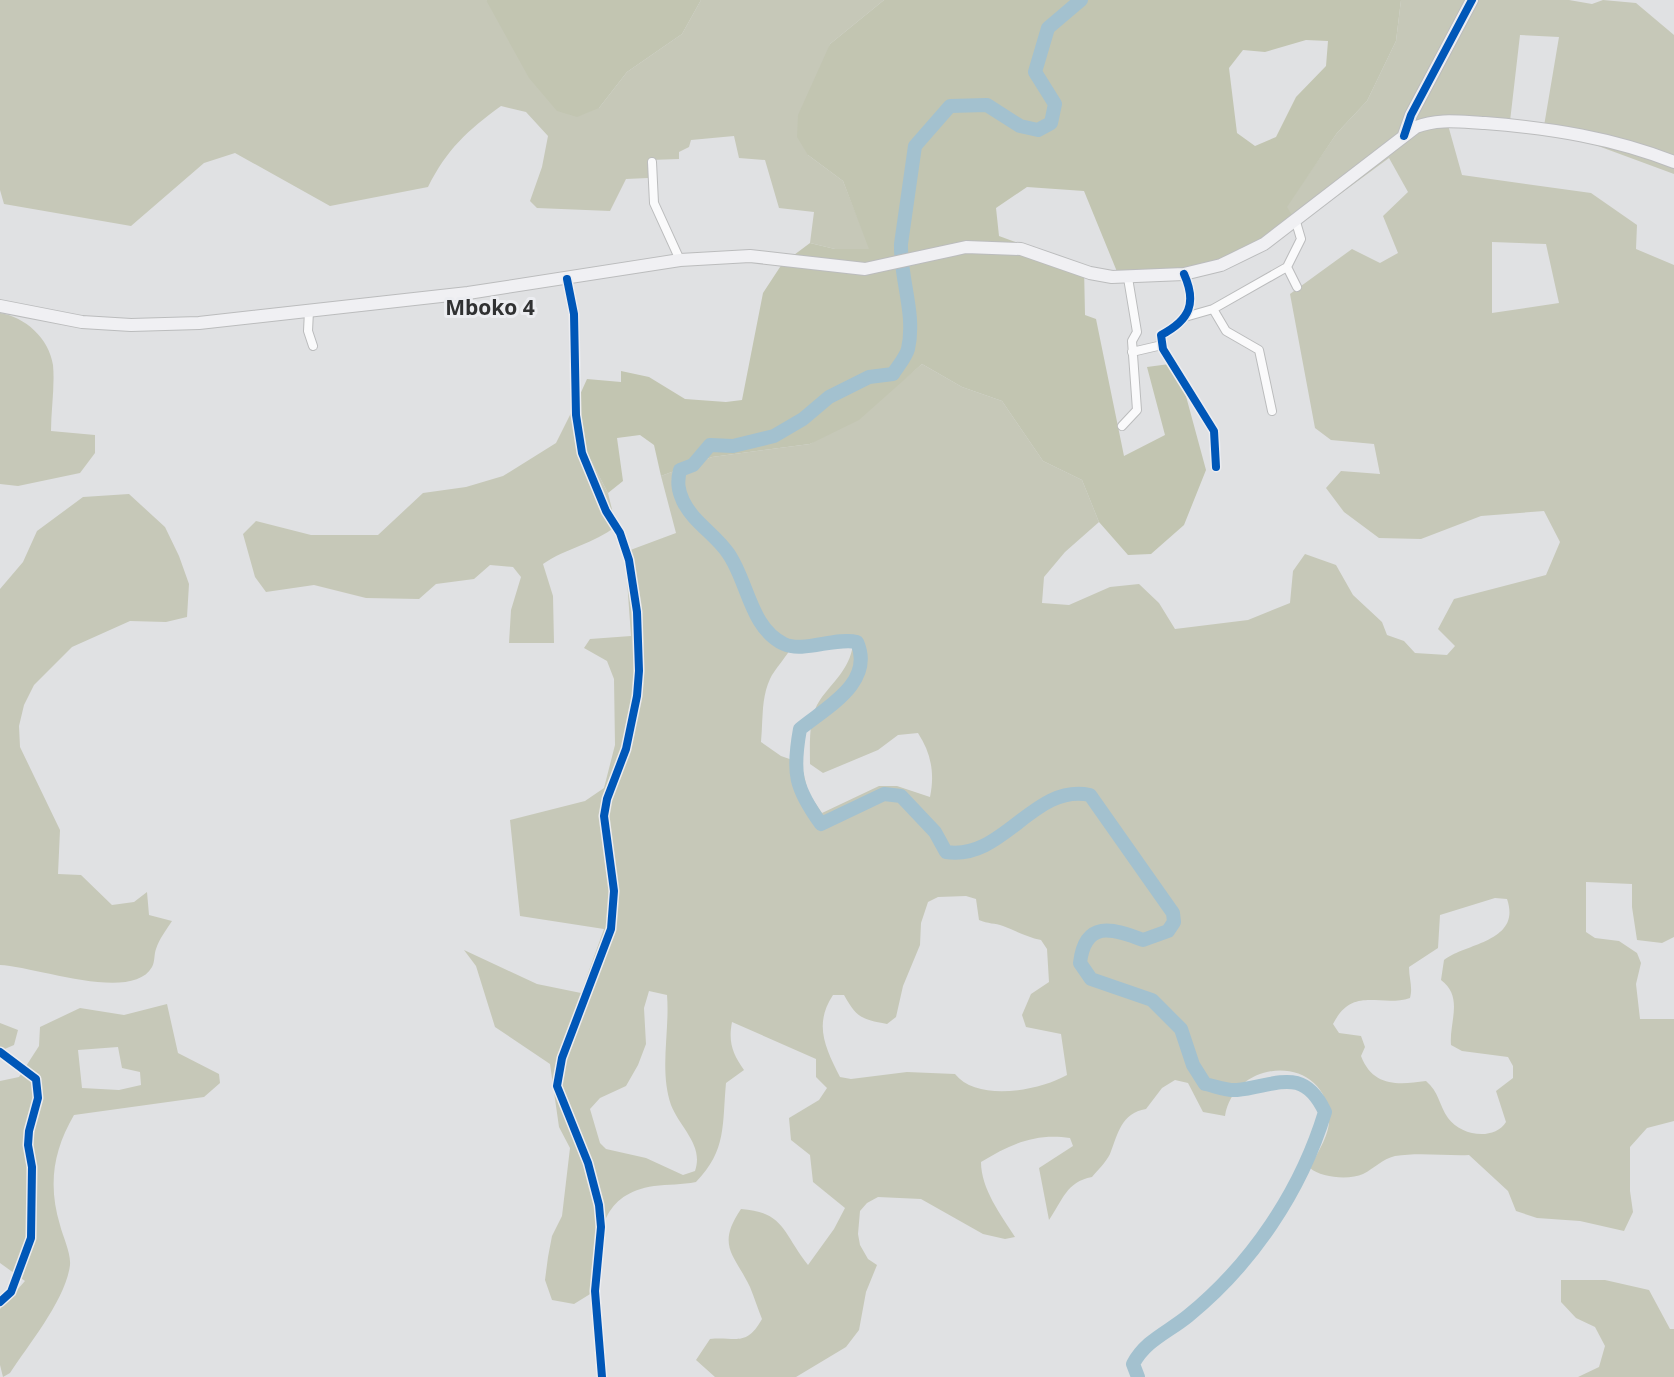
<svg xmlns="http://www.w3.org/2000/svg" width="1674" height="1377" font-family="'Open Sans',sans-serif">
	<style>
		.green { fill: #c6c8b8; fill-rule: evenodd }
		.forest { fill: #c2c5b1; fill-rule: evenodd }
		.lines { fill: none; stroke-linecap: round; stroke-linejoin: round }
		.river { stroke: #a3c1cf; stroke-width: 14 }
		.street-casing { stroke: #bbbcbd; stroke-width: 10 }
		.secondary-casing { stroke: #bbbcbd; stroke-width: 14 }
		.street { stroke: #fafafb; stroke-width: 8 }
		.secondary { stroke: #f0f0f3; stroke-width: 12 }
		.cycleway-casing { stroke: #ecedf1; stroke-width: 11 }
		.cycleway { stroke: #0057b8; stroke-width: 8 }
		.labels { text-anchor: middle; stroke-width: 6; stroke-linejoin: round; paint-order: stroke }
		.quarter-label { font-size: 21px; font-weight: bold; fill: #303132; stroke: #ecedf1 }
	</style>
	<rect width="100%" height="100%" fill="#e0e1e3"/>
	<path class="green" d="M0,0H486L599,108L627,72L682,34L701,0H884L830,44L808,155L843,181L870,249H835L810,243L814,212L779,208L765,160L739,158L734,136L691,140L689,147L679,152V159L650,160L648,178L626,179L610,211L537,208L530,201L542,167L548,136L526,112L501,106C467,131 447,149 428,187L330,206L235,153L204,163L131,226L4,204L0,190Z
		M1401,0H1569L1592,4L1603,0L1636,3L1674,35V174L1544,126L1559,37L1520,35L1509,130L1448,125L1462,175L1591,193L1637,225L1636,249L1674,265V937L1662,943L1637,940L1632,907V884L1586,882V932L1595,938L1619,941L1637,953L1641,963L1636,984L1640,1019H1674V1121L1647,1128L1630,1147V1191L1633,1212L1624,1231L1580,1221L1537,1218L1516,1211L1508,1191L1469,1155C1446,1156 1419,1152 1395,1156C1382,1159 1375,1168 1363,1174C1350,1180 1321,1178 1310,1168C1316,1155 1329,1136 1329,1121C1329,1053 1235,1056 1225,1116L1203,1112L1188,1083L1175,1080L1162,1088L1146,1109C1121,1113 1118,1134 1110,1154C1106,1162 1098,1170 1092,1177C1066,1182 1063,1200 1049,1220L1039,1168L1073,1146L1070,1138C1035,1133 1011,1144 981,1162C981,1189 1001,1215 1015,1237L1005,1239L983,1234L921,1199L878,1197L867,1203L860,1211L858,1234L860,1245L868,1259L877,1265L866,1292L859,1330L846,1347L796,1377H715L696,1360L710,1339C735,1336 746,1348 762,1319C758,1309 754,1297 750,1287C734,1254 716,1246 741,1209C785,1212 783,1234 808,1265L834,1229L845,1208L813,1182L810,1155L791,1140L789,1118L819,1100L827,1088L816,1077V1059L732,1022C728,1043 733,1054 744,1070L726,1083C722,1125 727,1150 696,1182C682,1185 668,1184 654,1186C594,1195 599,1245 595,1291L574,1304L552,1300L545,1280L548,1257L552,1236L562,1216L570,1148L559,1127L550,1064L495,1027L476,966L464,950L537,984L581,993L604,929L520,916L510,820L585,801L604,788L615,745L614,679L607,661L584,648L590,639L631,636L625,552L676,533L661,476L712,457L810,444L890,391L922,364L962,387L1002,401L1043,461L1082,480L1099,522L1065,552L1044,577L1042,603L1069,605L1110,587L1139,584L1159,603L1175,629L1248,620L1290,603L1293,571L1305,554L1336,565L1353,595L1382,622L1387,635L1404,641L1415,653L1447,655L1455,646L1438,629L1454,599L1546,575L1560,542L1544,511L1481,516L1421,539L1379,538L1344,512L1326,488L1341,471L1380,474L1374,444L1331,440L1315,428L1290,294L1352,249L1380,263L1398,253L1383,216L1408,192L1389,158L1298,225L1286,207L1337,133L1367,101L1396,41ZM1492,242L1546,244L1559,303L1492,313ZM826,637L846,638L853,645C849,670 834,680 820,700C808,717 810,745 810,764L823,773L878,750L898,735L918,733C931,753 935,773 930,797L897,786H879L822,813L808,792L801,763L781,756L761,742C763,722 761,698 770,679C774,670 788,655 794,643ZM966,896L976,899L979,920C988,924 995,923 1003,926C1016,931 1027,937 1041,940L1047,949L1049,982L1031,994L1022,1015L1026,1027L1061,1034L1067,1075C1039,1091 977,1102 955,1074L907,1072L851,1079L840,1077C826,1049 813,1025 833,995H844C857,1018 861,1019 887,1024L896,1017L903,986L920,945L921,923L928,902L938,897ZM1495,898L1507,899C1522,942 1465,943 1444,960L1441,980C1464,997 1449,1022 1451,1045L1462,1051L1508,1057L1513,1066V1078L1496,1091L1506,1122C1494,1141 1461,1136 1448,1118C1439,1105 1439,1092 1426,1081C1398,1085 1373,1087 1361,1056L1365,1047L1361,1036L1339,1033L1333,1024C1353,985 1380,1008 1410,998C1413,987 1409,979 1409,967L1438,948L1440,915ZM649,991L667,995C670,1031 659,1070 671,1105C680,1128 704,1145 695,1171L683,1175L646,1158L606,1149L600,1143L590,1109L600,1098L626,1086L638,1065L646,1044L644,1008Z
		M0,313C25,317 49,338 53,365C55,386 51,410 51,431L95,435V453L80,473L18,486L0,484Z
		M578,399L587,453L608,493L616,526C594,544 566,548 543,564L553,596L554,643H509L511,610L521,577L513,567L490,565L474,579L436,584L419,599L366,598L314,585L266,592L255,577L243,534L256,521L311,535H378L423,493L466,487L503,476L556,443Z
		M129,494L165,527L179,556L189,584L187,617L166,622L130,621L72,647L34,685L24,705L19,726L20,747L60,830L58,874L81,875L112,905L134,902L147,892L149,915L172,921C167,929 159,939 156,949C154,954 155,962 152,967C132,1003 34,966 0,965V589L23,562L37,531L83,497Z
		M167,1004L178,1053L219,1074L220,1083L204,1097L74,1115C53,1151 48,1185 60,1225C63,1237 71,1253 70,1265C66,1299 29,1344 10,1373L3,1377L0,1365V1309L25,1281L0,1263V1081L19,1077L39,1046L40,1027L80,1008L124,1015ZM118,1047L122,1068L140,1072L141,1085L119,1090L82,1088L78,1050Z
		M0,1023L18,1030L14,1045L0,1051Z
		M1561,1280H1605L1649,1290L1670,1329H1674V1377H1578L1599,1367L1605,1346L1595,1327L1576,1318L1561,1302Z"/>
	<path class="forest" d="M486,0H701L682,34L627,72L599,108L577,117L557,111L529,78Z
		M884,0H1401L1396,41L1367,101L1337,133L1287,207L1298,225L1212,267L1120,279L1084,191L1027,187L996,208L999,236L1084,267L1085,315L1096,319L1124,456L1165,435L1147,367L1177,363L1206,470L1184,525L1151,554L1128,555L1099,522L1082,480L1043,461L1002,401L962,387L922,364L859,420L810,444L712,457L661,476L654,445L640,435L617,438L623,481L608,493L587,453L578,399L587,379L621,382V371L649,377L685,399L726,402L742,400L763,293L782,264L810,243L835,249H869L843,181L808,155L797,137L798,115L830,44ZM1306,40L1328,41L1326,66L1296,97L1276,137L1255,146L1237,133L1229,68L1243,50L1265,52Z"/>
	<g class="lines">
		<path class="river" d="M1081,0L1048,28L1035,72L1055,104L1051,123L1038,130L1020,126L987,105L950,106L915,146L901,244C900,279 916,314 908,349C906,357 898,366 893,374L869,377L829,397L803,419L774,436L733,446L710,445L693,465L680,470C677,482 678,490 683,501C693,522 715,534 728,553C748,581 750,628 784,644C803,653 835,637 857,642C875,683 825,708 800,729C792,773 795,788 821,824L884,794L901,796L935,832L946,852C1004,861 1033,783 1090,795L1173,913L1174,922L1168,931L1143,940C1112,928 1085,920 1080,963L1091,979L1152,1000L1181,1029L1193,1065L1205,1084C1215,1086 1227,1091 1237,1090C1276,1086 1303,1065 1325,1112C1301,1191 1252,1264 1188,1316C1167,1333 1146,1340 1133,1364L1138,1377"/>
		<g class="street-casing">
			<path id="street" d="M652,162L654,203L680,260
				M1287,267L1297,287
				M1184,274C1197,303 1190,320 1161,335L1163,349L1214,431L1216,467
				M567,279L574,314L576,415L582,453L606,511L620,533L629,560L637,612L639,671L637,696L626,749L607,799L604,816L614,891L611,929L562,1058L557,1086L588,1163L599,1205L601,1227L595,1291L602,1377
				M1213,309L1226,331L1259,350L1272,411
				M309,311L308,331L313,346
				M1185,317L1213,309L1287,267L1301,239L1296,222
				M1132,352L1162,345
				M1122,426L1137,410L1132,341L1137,332L1128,278
				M0,1052L36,1079L38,1098L29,1131L28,1145L32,1167L31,1238L11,1292L0,1302"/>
		</g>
		<g class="secondary-casing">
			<path id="secondary" d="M1404,135L1411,115L1472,0
				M0,306L82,322L131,325L199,323L468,293L680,260L750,256L865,269L966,247L1021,249L1090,273L1112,277L1184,274L1221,265L1264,244L1416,127C1438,118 1462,122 1485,123C1550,128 1613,138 1674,162"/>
		</g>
		<use href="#street" class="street"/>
		<use href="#secondary" class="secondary"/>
		<g class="cycleway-casing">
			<path id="cycleway" d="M1404,136L1411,115L1472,0
				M1184,274C1197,303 1190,320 1161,335L1163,349L1214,431L1216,467
				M567,279L574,314L576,415L582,453L606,511L620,533L629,560L637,612L639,671L637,696L626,749L607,799L604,816L614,891L611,929L562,1058L557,1086L588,1163L599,1205L601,1227L595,1291L602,1377
				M0,1052L36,1079L38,1098L29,1131L28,1145L32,1167L31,1238L11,1292L0,1302"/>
		</g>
		<use href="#cycleway" class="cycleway"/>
	</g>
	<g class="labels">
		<g class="quarter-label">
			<text x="490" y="315">Mboko 4</text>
		</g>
	</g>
</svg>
